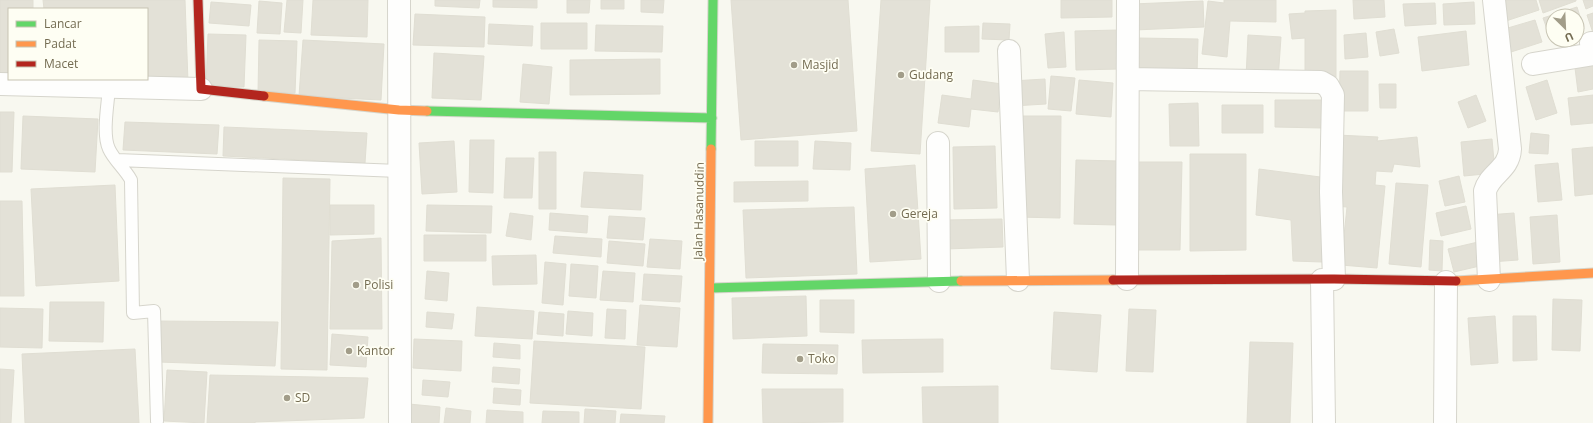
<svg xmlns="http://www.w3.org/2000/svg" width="1593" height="423" font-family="'Open Sans',sans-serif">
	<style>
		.building { fill: #e3e1d7; stroke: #e0ded3 }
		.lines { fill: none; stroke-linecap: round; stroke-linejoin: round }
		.lane-casing { stroke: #d6d5cc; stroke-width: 14 }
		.street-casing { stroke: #d6d5cc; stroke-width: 24 }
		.fast-casing { stroke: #d6d5cb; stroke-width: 11 }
		.slow-casing { stroke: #d6d5cb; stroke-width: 11 }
		.jam-casing { stroke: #d6d5cb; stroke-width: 11 }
		.lane { stroke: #fefefd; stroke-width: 12 }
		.street { stroke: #fefefd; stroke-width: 22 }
		.fast { stroke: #63d668; stroke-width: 9 }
		.slow { stroke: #ff974d; stroke-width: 9 }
		.jam { stroke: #b3261e; stroke-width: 9 }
		.poi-dot { fill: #a29d89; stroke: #fefef3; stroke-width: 1.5 }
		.labels { text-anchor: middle; stroke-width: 3.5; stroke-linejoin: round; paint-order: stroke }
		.poi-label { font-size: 12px; fill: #746c52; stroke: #fefef3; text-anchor: start }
		.street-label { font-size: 12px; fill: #746c52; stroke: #fefef3 }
	</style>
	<rect width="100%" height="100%" fill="#f8f8f0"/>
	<path class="building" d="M0,0H33V9H9V78H0Z
		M43,0H185L188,82L147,79V9H44Z
		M287,0H303L301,33L284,32Z
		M313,0H368L367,37L311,35Z
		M435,0H480L479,8L435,6Z
		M493,0H537V8L493,7Z
		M567,0H590L589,13H567Z
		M601,0H624V9H601Z
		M641,0H664L663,13L641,12Z
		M731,0H848L857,131L741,140Z
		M881,0H930L920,154L871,151Z
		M1061,0H1112V17L1061,18Z
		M1224,0H1276V22L1230,21L1227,57L1202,54L1208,1L1224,3Z
		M1353,0H1384L1385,17L1354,19Z
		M1499,0H1536L1539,10L1506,21Z
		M1539,0H1576V1L1543,13Z
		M1583,0H1593V6L1586,9Z
		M259,1L282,3L280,34L257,33Z
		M1203,1L1204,27L1134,30L1133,4Z
		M211,2L251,5L249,26L209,23Z
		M1474,2L1475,24L1444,25L1443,4Z
		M1435,3L1436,24L1405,26L1403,4Z
		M1577,7L1584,29L1577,31V16H1553V39L1551,40L1543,18Z
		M1336,10V77L1305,78V38L1292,39L1289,14L1305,13V11Z
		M1593,13V33L1587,15Z
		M415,14L485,17L484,47L413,45Z
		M1535,20L1542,42L1508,53L1501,30Z
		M541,23H587V49H541Z
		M983,23L1010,24L1009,40L982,39Z
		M489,24L533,26L532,46L488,44Z
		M596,25L663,26L662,52L595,51Z
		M979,26V52H945V27Z
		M1394,29L1399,53L1380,56L1376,32Z
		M1119,30L1120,69L1076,70L1075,31Z
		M1466,31L1469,65L1422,71L1418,37Z
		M1064,32L1066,67L1048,68L1045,34Z
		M1366,33L1368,57L1345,59L1344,35Z
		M208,34L246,35L244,87L206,86Z
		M1248,35L1281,37L1278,80L1246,78Z
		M1137,38L1198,39L1197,73L1137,72Z
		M259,40L297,41L295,93H258Z
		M303,40L384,44L381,100L299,96Z
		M434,53L484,56L481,100L432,98Z
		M1593,57V89L1578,92L1574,60Z
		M660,59V94L570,95V60Z
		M523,64L552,67L549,104L520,102Z
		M1340,71H1368V111H1339Z
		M1051,76L1075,78L1071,111L1048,109Z
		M1045,79L1046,104L1013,106L1012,81Z
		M973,80L1002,84L998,112L971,109L969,127L938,123L942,95L971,99Z
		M1079,80L1113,83L1111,117L1076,114Z
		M1547,80L1557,113L1536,120L1526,87Z
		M1379,84H1396V108H1380Z
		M1476,95L1486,121L1468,128L1458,102Z
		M1593,95V123L1571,125L1568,98Z
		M1275,100H1322V128L1275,127Z
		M1198,103L1199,146H1170L1169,104Z
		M1222,105H1263V133H1222Z
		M0,112H14L12,172H0Z
		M23,116L98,119L95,172L21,169Z
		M1019,116H1061L1060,218L1017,217Z
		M125,122L219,125L217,154L123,150Z
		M224,127L367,133L365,163L223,156Z
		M1531,133L1549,135L1548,154L1529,153Z
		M1337,135L1378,137L1377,141L1417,137L1420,167L1394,164L1392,172L1376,171L1375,185L1385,186L1377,268L1341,265L1347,207L1334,206Z
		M1492,139L1495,173L1464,176L1461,142Z
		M470,140H494L493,193L469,192Z
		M454,141L457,192L422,194L419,143Z
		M755,141H798V166H755Z
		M815,141L851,143L850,170L813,169Z
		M995,146L997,208L954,209L953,147Z
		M1593,147V194L1575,196L1572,149Z
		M539,152H556V209H539Z
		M1190,154H1246V250L1190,251Z
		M506,158H534L532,198H504Z
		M1076,160L1119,161L1117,225L1074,224Z
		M1133,162H1182L1180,250H1132Z
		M1558,163L1562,200L1538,202L1535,165Z
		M915,165L921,259L870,262L865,169Z
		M1259,169L1328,178L1322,262L1293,261L1291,220L1256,215Z
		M584,172L643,175L641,210L581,207Z
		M1459,176L1465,202L1445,206L1439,181Z
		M283,178L330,179L327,370L281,369Z
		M808,181V201L734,202V182Z
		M1396,183L1428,185L1421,267L1389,264Z
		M115,185L119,281L36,286L31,189Z
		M0,201H22L24,296H0Z
		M330,205H374V234L330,235Z
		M427,205L492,206L491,233L426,231Z
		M1466,206L1471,229L1441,236L1436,213Z
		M854,207L857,274L746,278L743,210Z
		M510,213L533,216L531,240L506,236Z
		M550,213L588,216L587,233L549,230Z
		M1514,213L1518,260L1490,262L1487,215Z
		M1557,215L1560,262L1533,264L1530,217Z
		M609,216L645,218L643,240L607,238Z
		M1002,219L1003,247L946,249L945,220Z
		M424,235H486V261H424Z
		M555,236L602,239L601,257L553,253Z
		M381,238L382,329H330L332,241Z
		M650,239L682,241L680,269L647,267Z
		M1430,240L1443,241L1442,271L1429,270Z
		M609,241L645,244L643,266L607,263Z
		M1478,242L1484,265L1454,272L1448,249Z
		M536,255L537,284L493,285L492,256Z
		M545,262L566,264L563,305L542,303Z
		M571,264L598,266L596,298L569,296Z
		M427,271L449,273L447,301L425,299Z
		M603,271L635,273L633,302L600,300Z
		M644,274L682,276L680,302L642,300Z
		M806,296L807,336L733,339L732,298Z
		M1553,299L1582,300L1580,351L1552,350Z
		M820,300H854V333L820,332Z
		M50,302H104L103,342L49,341Z
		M640,305L680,308L677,347L637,345Z
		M477,307L534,311L532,339L475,336Z
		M0,308L43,309L42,348L0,347Z
		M607,309L626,310L625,339L605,338Z
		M1129,309L1156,310L1153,372L1126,371Z
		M568,311L593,313L592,336L566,334Z
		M427,312L454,314L452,329L426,327Z
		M539,312L564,314L563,336L537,334Z
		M1054,312L1101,315L1097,372L1051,369Z
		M1495,316L1498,363L1471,365L1468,318Z
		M1513,316H1536L1537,360L1513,361Z
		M157,321L278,322L275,366L158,362Z
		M332,334L368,337L366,367L330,365Z
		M414,339L462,341L461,371L413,368Z
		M943,339V372L863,373L862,340Z
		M534,341L645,347L641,409L530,403Z
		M1250,342L1293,343L1290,423H1247Z
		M494,343L520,345V359L493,357Z
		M763,344L838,345L837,374L762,373Z
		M135,349L139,423H25L22,354Z
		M493,367L520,369L519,384L492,382Z
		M0,369L14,370L11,423H0Z
		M167,370L207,372L204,423L164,421Z
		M210,375L368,378L364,418L255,422V423H207Z
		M423,380L450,382L448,397L422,395Z
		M998,386V423H923L922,387Z
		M494,388L521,390L520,405L493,403Z
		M762,389H843V422L763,423Z
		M409,404L440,407L439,423H407Z
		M446,408L471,411L470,423H444Z
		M585,409L616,411L615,423H584Z
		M487,410L523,412V423H486Z
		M543,411L579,412V423H542Z
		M621,414L665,416L664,423H620Z"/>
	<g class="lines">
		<g class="lane-casing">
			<path id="lane" d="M109,87C108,104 102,134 109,149C114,160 125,169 131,180L133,313L154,311L157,421
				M117,160L399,171"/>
		</g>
		<g class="street-casing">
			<path id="street" d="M399,0L400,423
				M1009,51L1018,280
				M1533,64L1593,54L1591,43H1593
				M1128,79L1321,82L1328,86L1333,95L1331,192L1334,279
				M0,84L201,89
				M938,143L939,281
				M1127,279L1128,0
				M1322,280L1324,423
				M1489,280L1485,191C1490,173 1509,170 1510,149L1494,0
				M1445,423L1446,282"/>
		</g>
		<g class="fast-casing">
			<path id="fast" d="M427,111L712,118
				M711,149L713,0
				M711,288L961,281"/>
		</g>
		<g class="slow-casing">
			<path id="slow" d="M264,96L399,110L427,111
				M961,281L1113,280
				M1456,281L1593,273
				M708,423L711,149"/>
		</g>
		<g class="jam-casing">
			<path id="jam" d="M198,0L201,89L264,96
				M1113,280L1334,279L1456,281"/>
		</g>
		<use href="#lane" class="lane"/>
		<use href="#street" class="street"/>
		<use href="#fast" class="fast"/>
		<use href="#slow" class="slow"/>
		<use href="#jam" class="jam"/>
	</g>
	<g class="poi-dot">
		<circle cx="794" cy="65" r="4"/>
		<circle cx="901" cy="75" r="4"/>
		<circle cx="893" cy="214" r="4"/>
		<circle cx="356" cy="285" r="4"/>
		<circle cx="349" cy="351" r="4"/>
		<circle cx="800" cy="359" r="4"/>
		<circle cx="287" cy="398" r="4"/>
	</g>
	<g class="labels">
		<g class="poi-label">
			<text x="802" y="69">Masjid</text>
			<text x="909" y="79">Gudang</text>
			<text x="901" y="218">Gereja</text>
			<text x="364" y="289">Polisi</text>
			<text x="357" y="355">Kantor</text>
			<text x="808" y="363">Toko</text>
			<text x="295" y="402">SD</text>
		</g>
		<g class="street-label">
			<text transform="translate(699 211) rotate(-89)" y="4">Jalan Hasanuddin</text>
		</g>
	</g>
	<rect x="8" y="8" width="140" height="72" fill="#fefef3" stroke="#c7c4b3"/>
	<rect x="16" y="21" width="20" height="6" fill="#63d668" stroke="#c7c4b3"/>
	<text x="44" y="28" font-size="12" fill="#746c52">Lancar</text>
	<rect x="16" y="41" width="20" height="6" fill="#ff974d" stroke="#c7c4b3"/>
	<text x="44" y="48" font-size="12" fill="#746c52">Padat</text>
	<rect x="16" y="61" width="20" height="6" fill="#b3261e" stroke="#c7c4b3"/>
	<text x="44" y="68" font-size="12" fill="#746c52">Macet</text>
	<g transform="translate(1565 28) rotate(156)"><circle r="19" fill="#fefef3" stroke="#c7c4b3"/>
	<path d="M0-3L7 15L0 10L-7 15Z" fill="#a29d89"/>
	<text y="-6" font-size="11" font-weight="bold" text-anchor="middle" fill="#746c52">U</text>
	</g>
</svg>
